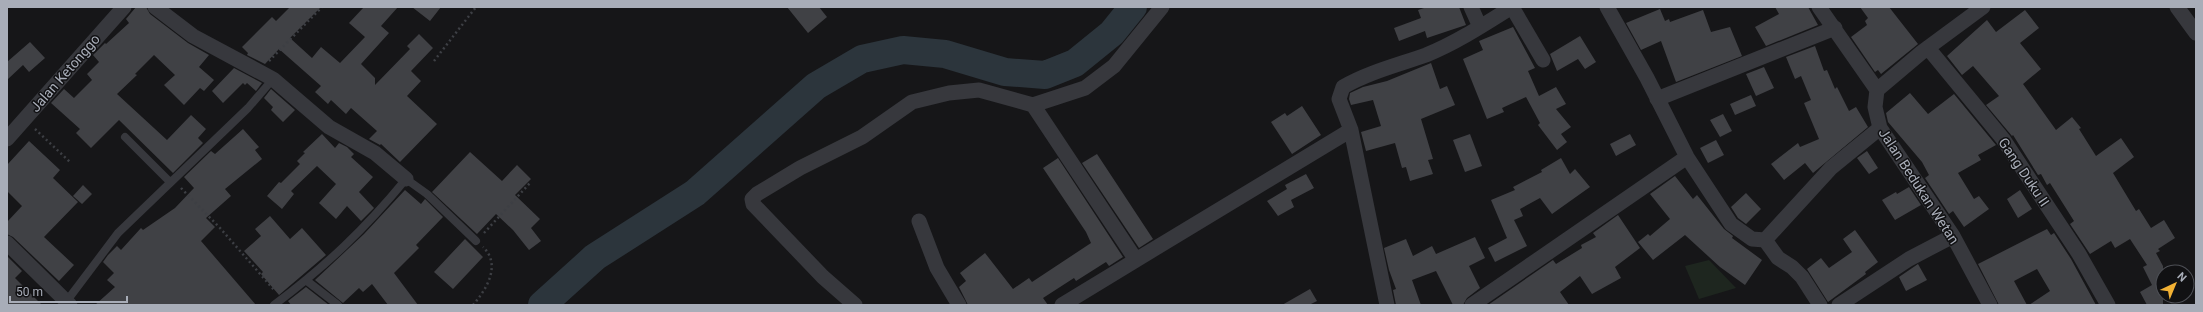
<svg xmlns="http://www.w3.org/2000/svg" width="2203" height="312" font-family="Roboto,sans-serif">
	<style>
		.green { fill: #1e261f }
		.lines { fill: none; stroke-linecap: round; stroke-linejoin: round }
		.river { stroke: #2c353c; stroke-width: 28 }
		.building { fill: #404145 }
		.path { stroke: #3d3f44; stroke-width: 2.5; stroke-dasharray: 2 3; stroke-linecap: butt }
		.lane { stroke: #37383d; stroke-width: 8 }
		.street { stroke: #37383d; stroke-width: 15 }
		.labels { text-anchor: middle; stroke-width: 3; stroke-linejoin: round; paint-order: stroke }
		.street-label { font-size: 14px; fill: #a8adb8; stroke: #111113 }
	</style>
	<rect width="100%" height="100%" fill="#161618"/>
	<path class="green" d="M1709,260L1736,288L1699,299L1685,266Z"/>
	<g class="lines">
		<path class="river" d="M542,305L595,257L695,193L816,86L862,59L903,50L945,54L1005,72L1045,75L1075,63L1112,33L1133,7"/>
	</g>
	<path class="building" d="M136,7H146L150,14L188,43L209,55L199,67L214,80L204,91L200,88L184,105L164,85L175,75L154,55L135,74L137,75L117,94L167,140L191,115L206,129L198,138L203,143L173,173L119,120L91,148L76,133L80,129L51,103L64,89L74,98L92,80L87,74L99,62L93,55L105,43L106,44L129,23L126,19Z
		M290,7H321L290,38L312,58L321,47L340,63L365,37L349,23L364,7H398L381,26L389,33L361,64L375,78V85L410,49L407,46L419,34L433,48L411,71L421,81L407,96L437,124L400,162L381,144L380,145L369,139L377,131L351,108L346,114L331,100L328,104L315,92L321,86L279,49L265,64L247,55L248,53L242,47L272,17L276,21Z
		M412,7H441L430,21Z
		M787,7H819L827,17L808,33Z
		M1427,7H1459L1466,25L1427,38L1425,31L1399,41L1394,28L1421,18L1418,10Z
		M1775,7H1808L1818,25L1766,46L1755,27L1779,14Z
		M1860,7H1889L1918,44L1881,74L1878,70L1875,72L1851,37L1867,25L1865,21L1868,18Z
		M1660,9L1665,21L1669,19L1670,22L1703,10L1711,32L1730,27L1742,56L1676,82L1661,41L1641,50L1626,23Z
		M2025,10L2039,28L2020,43L2041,69L2023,84L2056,130L2072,117L2081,128L2079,129L2096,156L2121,138L2134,157L2113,173L2136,211L2139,209L2151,228L2164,220L2175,238L2158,249L2160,251L2156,253L2163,266V305H2147L2140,292L2152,285L2143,267L2147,265L2130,239L2115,248L2111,241L2090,254L2070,224L2074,221L2050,183L2047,185L2041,174L2038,175L2013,135L2012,136L1986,105L1999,96L1973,66L1962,75L1947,56L1987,20L1996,32Z
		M1513,27L1535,68L1528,71L1539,96L1556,87L1566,104L1556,109L1571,127L1561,134L1567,142L1557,150L1538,125L1540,123L1526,97L1502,108L1504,112L1487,119L1463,59L1483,50L1479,41Z
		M1580,36L1596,62L1585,69L1578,59L1557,71L1550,54Z
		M30,42L45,58L29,72L23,65L7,80V62Z
		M1815,46L1824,71L1827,70L1835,89L1837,87L1849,111L1856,107L1868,127L1813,173L1805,163L1784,180L1771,164L1798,143L1800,147L1819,139L1804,103L1811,100L1801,76L1795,79L1786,57Z
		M1431,63L1440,89L1447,86L1455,105L1421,119L1433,159L1428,160L1433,174L1410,181L1406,167L1402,168L1395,143L1366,151L1361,132L1381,126L1373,100L1351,105L1349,99L1350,93L1363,87L1387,81Z
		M1764,67L1774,88L1756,96L1746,74Z
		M234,68L262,83L256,91L247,83L245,85L243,83L223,103L212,91Z
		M271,89L295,110L283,122L271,110L273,107L264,98Z
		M1910,93L1928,114L1954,94L1996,145L1978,155L1981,160L1958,173L1974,199L1979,196L1989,209L1964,227L1953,211L1949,214L1925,178L1929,175L1922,162L1888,122L1886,113Z
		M1751,95L1756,106L1735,115L1730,104Z
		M1302,106L1321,135L1292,154L1271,122L1285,113L1287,116Z
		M1723,114L1732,131L1720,137L1710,120Z
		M243,129L259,147L255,150L262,159L225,189L231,196L206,218L215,227L201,241L256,305H95L115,287L107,280L114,273L103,262L108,255L117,246L121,250L141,228L143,230L175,208L194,188L184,177L211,151L215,154Z
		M322,134L335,148L339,143L347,147L354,154L351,157L373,177L359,192L374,208L361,221L347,206L336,219L319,203L336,184L317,166L291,191L294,194L282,209L267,196L279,182L281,183L300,164L297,161L305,153L303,152Z
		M1470,134L1482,166L1465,172L1453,140Z
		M1630,134L1636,145L1616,156L1610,144Z
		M1716,140L1724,155L1708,163L1700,148Z
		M29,141L60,170L53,178L78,202L44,237L74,265L59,281L13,237L7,234V222L22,206L7,191V165Z
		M1867,151L1878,168L1869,174L1857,158Z
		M470,152L502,181L517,165L531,179L515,195L540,219L531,228L541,241L529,250L513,230L496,214L477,234L432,192Z
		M1097,154L1153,239L1139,248L1082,163Z
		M1058,158L1123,257L1109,266L1106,262L1076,281L1074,278L1043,298L1048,305H968L959,287L966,281L960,273L985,253L1013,289L1029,278L1032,282L1091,243L1086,232L1043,168Z
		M1561,158L1570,174L1575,169L1590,187L1552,214L1540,198L1520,209L1523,216L1514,220L1527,246L1495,262L1488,248L1507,238L1491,200L1515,190L1513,187L1542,172L1541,170Z
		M1306,174L1314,188L1291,200L1294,207L1278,216L1267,201L1287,189L1285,185Z
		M1675,176L1693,199L1697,195L1724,229L1733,236L1732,238L1762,260L1745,285L1720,267L1685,235L1653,260L1638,242L1648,234L1650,236L1670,219L1650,194Z
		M83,185L92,194L82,204L73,196Z
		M1909,187L1921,205L1895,220L1882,200L1896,192L1897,194Z
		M405,190L421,204L425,199L443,217L416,245L419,248L394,273L418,305H388L372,284L363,292L359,288L343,303L315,280L364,234Z
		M2020,190L2032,209L2018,218L2007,199Z
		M1746,193L1761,209L1746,224L1738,218L1731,207Z
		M1618,215L1640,248L1615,267L1621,278L1592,294L1580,276L1560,292L1569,305H1488L1553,260L1556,264L1582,248L1581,245L1596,237L1593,233Z
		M270,216L290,239L302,228L326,255L279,295L261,274L263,272L244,251L261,236L255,229Z
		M2047,229L2051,235L2054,233L2071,259L2096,305H2029L2050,291L2037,269L2014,281L2027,305H1999L1978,264Z
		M1855,230L1878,262L1865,272L1866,274L1828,302L1807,269L1821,258L1829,268L1852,252L1843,239Z
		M1475,237L1485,258L1469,266L1480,288L1467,298L1463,305H1453L1436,271L1412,280L1421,305H1396L1393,290L1396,289L1389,270L1384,248L1406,239L1413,256L1432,246L1436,254Z
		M465,239L483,257L453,289L434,272Z
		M7,256L22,271L15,278L42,305H7Z
		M1918,264L1927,280L1906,291L1899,277Z
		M306,287L329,305H291L288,301Z
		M1310,289L1317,301L1309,305H1282Z"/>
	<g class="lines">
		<path class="path" d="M269,61L322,7
			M434,61L476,7
			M35,129L70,162
			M181,188L220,228L275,291
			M484,233L530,183
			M473,305C486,290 502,265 483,247"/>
		<path class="lane" d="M125,137L170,182
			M307,281L338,305
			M66,302L118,233L248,108L273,79
			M274,305C326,266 365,229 406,179L427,194L476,241"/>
		<path class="street" d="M155,7L193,36L273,79L329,127L375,153L406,179
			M1471,7L1480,27
			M1512,7L1543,60
			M1607,7L1647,78L1687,157L1731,224L1752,239L1765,240L1778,258L1792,267L1802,277L1820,305
			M1819,7L1877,90L1875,107L1880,128L1953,236L1990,305
			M2177,7L2196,33
			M1928,48L2003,139L2079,254L2108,305
			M1877,90L1922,52L1983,7
			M1657,99L1835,28
			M1033,105L1136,260L1062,305
			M7,139L124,7
			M919,221L937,268L959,305
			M1765,240L1831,168L1880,128
			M7,243L70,305
			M1136,260L1351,130
			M855,305L823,277L753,204L752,199L757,194L800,168L862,137L912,102L949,93L979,90L1033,105L1085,88L1114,66L1162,7
			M1387,305L1351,130L1339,99L1343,87C1369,72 1398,65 1426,55C1456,43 1485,24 1512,7
			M1472,305L1687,157
			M1839,305L1909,259L1953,236"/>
	</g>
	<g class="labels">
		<g class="street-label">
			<text transform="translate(65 73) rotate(-49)" y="5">Jalan Ketonggo</text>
			<text transform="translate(2024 172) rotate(56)" y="5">Gang Duku II</text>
			<text transform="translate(1919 186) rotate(57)" y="5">Jalan Bedukan Wetan</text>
		</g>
	</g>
	<rect width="2203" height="312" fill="none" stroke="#a8adb8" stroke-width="16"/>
	<g transform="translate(2175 284) rotate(44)"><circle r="19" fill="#111113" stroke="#4d4f55"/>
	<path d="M0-3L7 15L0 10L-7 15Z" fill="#f2b134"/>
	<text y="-6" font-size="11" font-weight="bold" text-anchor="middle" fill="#a8adb8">N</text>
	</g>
	<path d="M10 296v6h117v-6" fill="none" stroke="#a8adb8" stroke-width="2"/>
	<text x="16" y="296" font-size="12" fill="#a8adb8" stroke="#111113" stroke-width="3" paint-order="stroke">50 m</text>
</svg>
